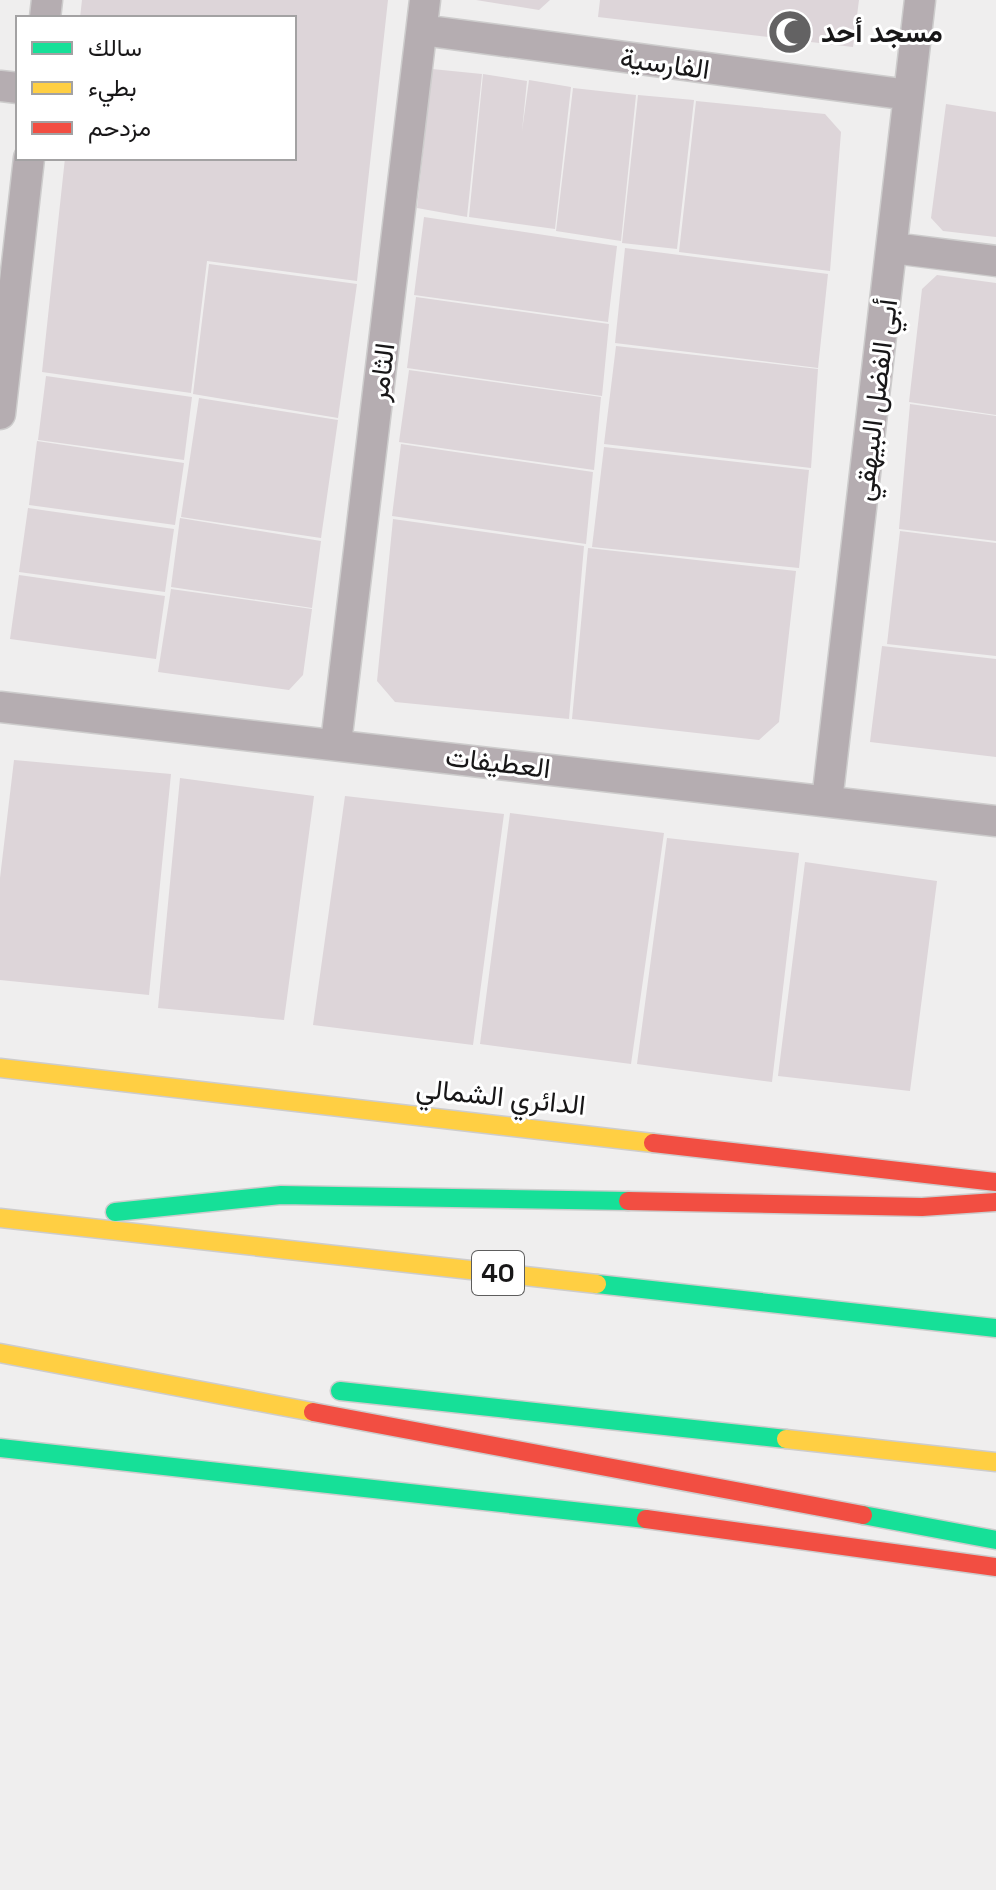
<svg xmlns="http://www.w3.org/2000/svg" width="996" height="1890" font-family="'Space Grotesk',Vazirmatn,sans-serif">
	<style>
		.building { fill: #ddd5d9 }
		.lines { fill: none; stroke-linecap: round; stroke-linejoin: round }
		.street-casing { stroke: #cdcccc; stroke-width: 33 }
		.fast-casing { stroke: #cdcccc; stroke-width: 21 }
		.slow-casing { stroke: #cdcccc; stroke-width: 21 }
		.jam-casing { stroke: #cdcccc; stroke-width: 21 }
		.street { stroke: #b5adb1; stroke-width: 30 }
		.fast { stroke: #16e098; stroke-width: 18 }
		.slow { stroke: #ffcf43; stroke-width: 18 }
		.jam { stroke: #f24e42; stroke-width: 18 }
		.labels { text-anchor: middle; stroke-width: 6; stroke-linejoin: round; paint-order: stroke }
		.shield { fill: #fff; stroke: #5d5d5d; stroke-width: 2 }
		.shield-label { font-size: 26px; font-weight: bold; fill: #181718 }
		.poi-label { font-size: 28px; font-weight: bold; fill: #181718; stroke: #fff; text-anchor: start }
		.street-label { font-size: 28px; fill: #181718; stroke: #fff }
	</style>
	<rect width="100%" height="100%" fill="#efeeee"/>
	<path class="building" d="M82,0H388L357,281L207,261L191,393L42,372L65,158H294V18H80Z
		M476,0H550L539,10Z
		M600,0H859L853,47L598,17Z
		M432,69L482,74L467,217L417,208Z
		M483,74L527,81L522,131L529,80L571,87L555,229L469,217Z
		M573,88L636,95L621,241L556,231Z
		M638,95L694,100L677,249L622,243Z
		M696,101L825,114L841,132L830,271L679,252Z
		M946,104L996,112V237L943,231L931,218Z
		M424,217L617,246L608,322L414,295Z
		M625,248L828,274L818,368L615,343Z
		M209,264L357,284L338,418L193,394Z
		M937,275L996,283V415L909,402L922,289Z
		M416,297L609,324L602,396L407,368Z
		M616,346L818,369L811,468L604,444Z
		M409,370L601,397L594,470L399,442Z
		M46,376L192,397L184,460L38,440Z
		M199,398L338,420L321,538L181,517Z
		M910,404L996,416V541L899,529Z
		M37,441L184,463L175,525L29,505Z
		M401,444L593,472L586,544L392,516Z
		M604,447L809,470L799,568L592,547Z
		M28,508L174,529L165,592L19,572Z
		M180,518L321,541L312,608L171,587Z
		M393,519L584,546L569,719L395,702L377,681Z
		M900,531L996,543V656L887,644Z
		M588,548L796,571L779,722L759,740L572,719Z
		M19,575L165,596L156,659L10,639Z
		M171,589L312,609L303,675L289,690L158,672Z
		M882,646L996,659V757L870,742Z
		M14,760L171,774L149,995L0,980V878Z
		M180,778L314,796L284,1020L158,1008Z
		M345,796L504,814L473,1045L313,1025Z
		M510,813L664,833L631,1064L480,1044Z
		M667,838L799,853L772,1082L637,1064Z
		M805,862L937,881L910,1091L778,1076Z"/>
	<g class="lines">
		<g class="street-casing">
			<path id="street" d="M45,18L47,0
				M422,30L909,95
				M0,86L18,88
				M893,248L996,261
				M0,414L29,158
				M0,707L996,821
				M336,743L425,0
				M827,801L920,0"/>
		</g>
		<g class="fast-casing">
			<path id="fast" d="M115,1212L281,1195L628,1201
				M597,1284L996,1328
				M340,1391L786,1439
				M0,1448L646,1519
				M863,1515L996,1540"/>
		</g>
		<g class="slow-casing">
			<path id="slow" d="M0,1068L653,1143
				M0,1218L597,1284
				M0,1353L313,1412
				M786,1439L996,1462"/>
		</g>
		<g class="jam-casing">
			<path id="jam" d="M653,1143L996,1182
				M628,1201L922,1207L996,1202
				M313,1412L863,1515
				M646,1519L996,1567"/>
		</g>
		<use href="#street" class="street"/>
		<use href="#fast" class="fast"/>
		<use href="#slow" class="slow"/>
		<use href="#jam" class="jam"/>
	</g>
	<defs>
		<g id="mosque-disc" transform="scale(2.3)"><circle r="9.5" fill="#636263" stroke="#fff"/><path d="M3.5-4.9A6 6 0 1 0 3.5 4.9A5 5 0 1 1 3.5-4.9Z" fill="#fff"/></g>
	</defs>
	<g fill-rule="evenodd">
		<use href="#mosque-disc" x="790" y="32"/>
	</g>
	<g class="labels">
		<rect class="shield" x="472" y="1251" width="52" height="44" rx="6"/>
		<g class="shield-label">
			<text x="498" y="1282">40</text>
		</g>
		<g class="poi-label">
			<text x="821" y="42">مسجد أحد</text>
		</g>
		<g class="street-label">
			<text transform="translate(665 63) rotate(8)" y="10">الفارسية</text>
			<text transform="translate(381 372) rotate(-83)" y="10">الثامر</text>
			<text transform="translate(875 400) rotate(-83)" y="10">أبي الفضل البيهقي</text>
			<text transform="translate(498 762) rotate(7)" y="10">العطيفات</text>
			<text transform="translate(501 1096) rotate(6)" y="10">الدائري الشمالي</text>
		</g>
	</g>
	<rect x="16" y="16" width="280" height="144" fill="#ffffff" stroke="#a3a2a3" stroke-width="2"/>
	<rect x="32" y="42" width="40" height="12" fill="#16e098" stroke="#a3a2a3" stroke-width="2"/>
	<text x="88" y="56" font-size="24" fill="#181718">سالك</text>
	<rect x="32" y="82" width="40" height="12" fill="#ffcf43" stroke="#a3a2a3" stroke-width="2"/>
	<text x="88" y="96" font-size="24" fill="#181718">بطيء</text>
	<rect x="32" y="122" width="40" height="12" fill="#f24e42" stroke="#a3a2a3" stroke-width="2"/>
	<text x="88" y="136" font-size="24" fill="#181718">مزدحم</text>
</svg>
